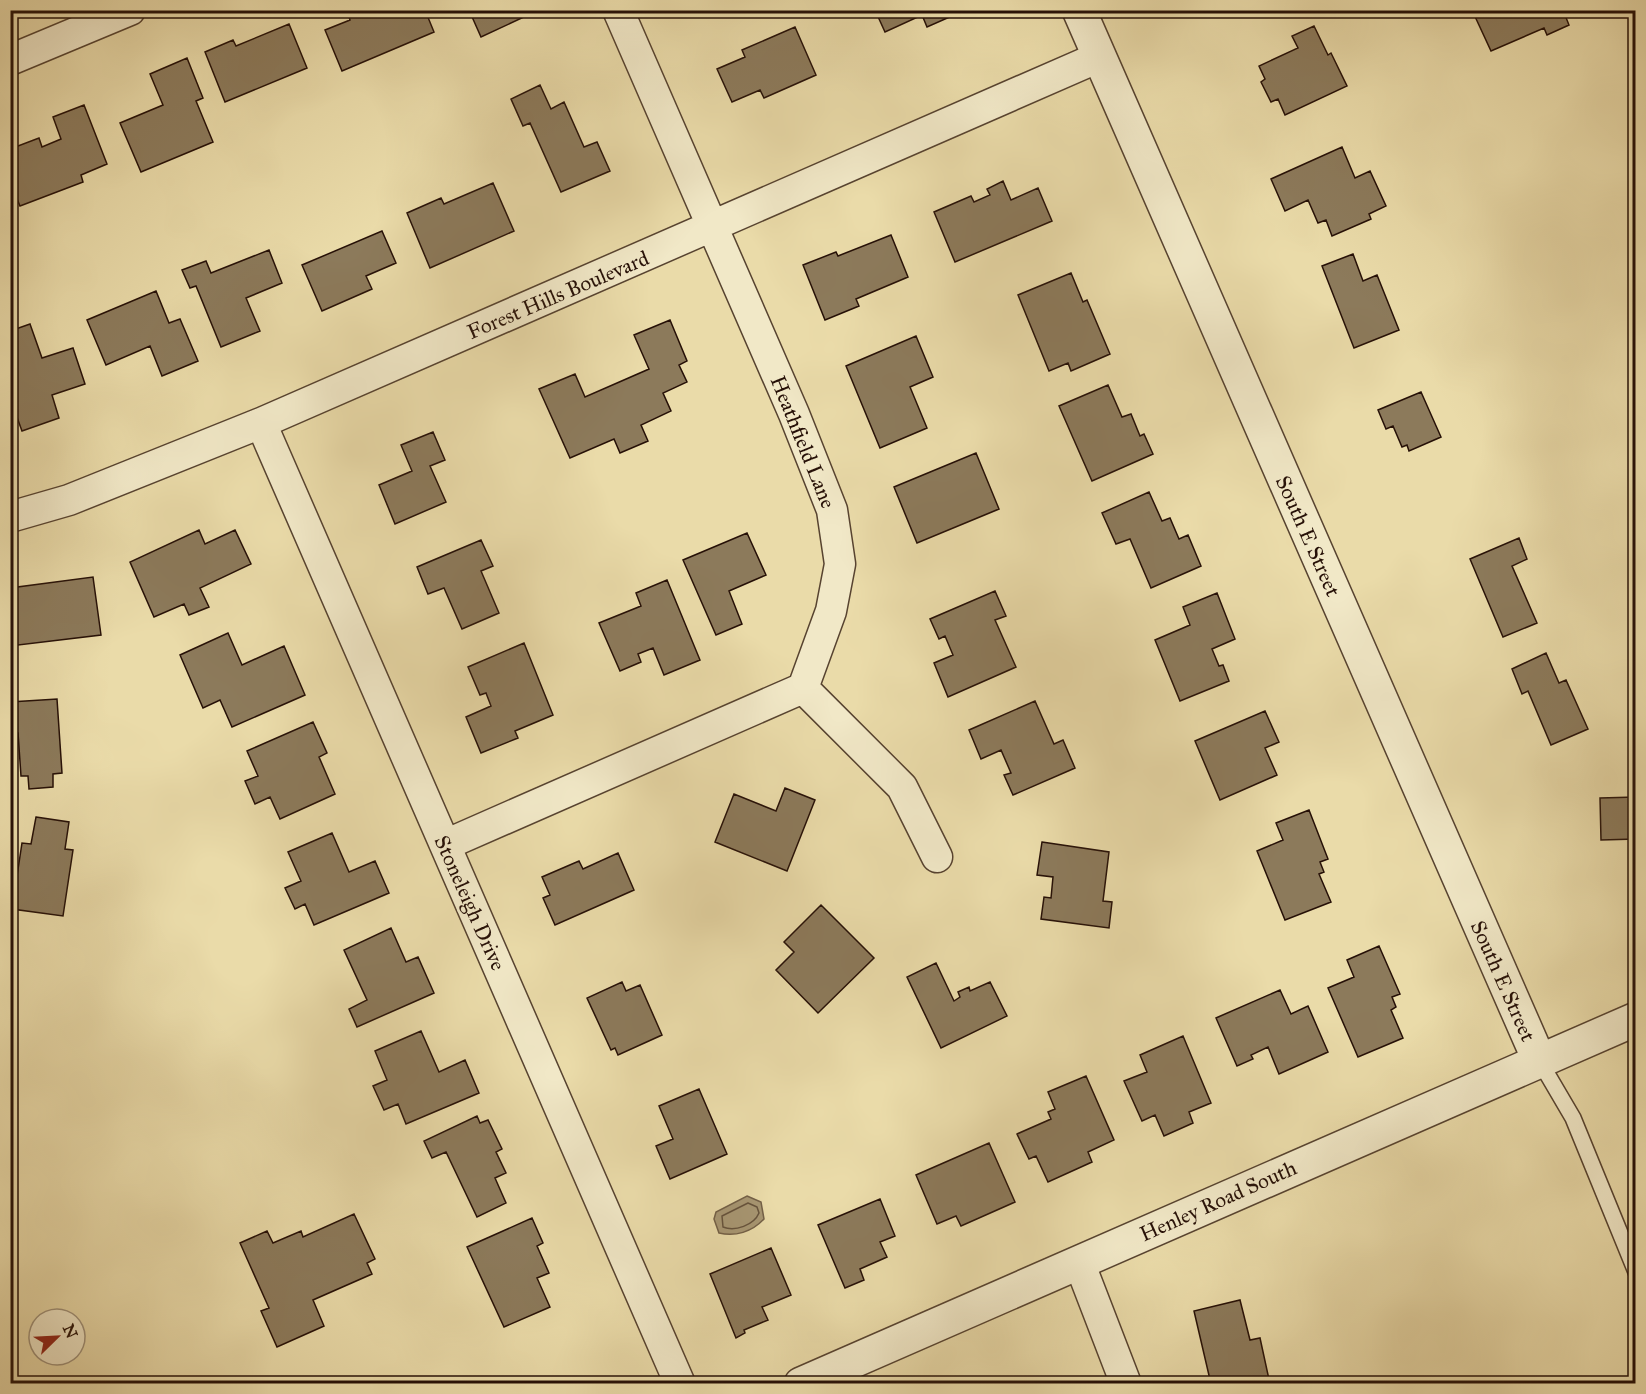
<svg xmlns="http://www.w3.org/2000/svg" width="1646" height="1394" font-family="'IM FELL Great Primer',serif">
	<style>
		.water { fill: #a79672; stroke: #736047; stroke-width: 1.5 }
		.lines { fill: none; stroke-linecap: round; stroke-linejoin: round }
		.shore { stroke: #66533c; stroke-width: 1.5 }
		.building { fill: #8c7a5b; stroke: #261007; stroke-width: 1.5 }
		.service-casing { stroke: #574330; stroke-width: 18 }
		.minor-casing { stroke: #574330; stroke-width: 33 }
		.tertiary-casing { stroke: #574330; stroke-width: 36 }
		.service { stroke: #f1e8c7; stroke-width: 15 }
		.minor { stroke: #f1e8c7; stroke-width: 30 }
		.tertiary { stroke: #f1e8c7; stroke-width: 33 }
		.labels { text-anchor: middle; stroke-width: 5; stroke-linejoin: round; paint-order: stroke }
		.street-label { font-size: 21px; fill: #261007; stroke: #f1e8c7 }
	</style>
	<rect width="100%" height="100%" fill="#eadba9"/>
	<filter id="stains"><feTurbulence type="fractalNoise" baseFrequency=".00333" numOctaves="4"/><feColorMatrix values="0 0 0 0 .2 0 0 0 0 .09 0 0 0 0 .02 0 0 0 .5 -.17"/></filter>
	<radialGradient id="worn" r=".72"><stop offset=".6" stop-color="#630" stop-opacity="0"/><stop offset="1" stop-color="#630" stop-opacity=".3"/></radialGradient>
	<path class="water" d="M747,1196L761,1202L764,1219C752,1232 735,1237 719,1233L714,1219L716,1212Z"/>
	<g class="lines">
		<path class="shore" d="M748,1203L757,1207L759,1213C754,1225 735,1232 723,1227L722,1216Z"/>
	</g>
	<path class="building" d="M425,10L434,32L342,71L325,30L350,20L347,11Z
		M469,10H528L524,17L481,37Z
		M875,10H961V12L927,27L922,15L885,32Z
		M1472,10H1563L1569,25L1547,35L1544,28L1491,51Z
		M289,24L307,68L225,102L205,52L233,40L236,46Z
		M1314,26L1328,55L1331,53L1347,86L1285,115L1278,99L1271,102L1261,82L1265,79L1259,66L1298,48L1292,36Z
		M795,27L816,75L764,98L760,90L732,102L717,69L745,57L742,50Z
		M187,58L203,98L196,101L213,142L141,172L120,123L163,105L150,74Z
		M540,85L551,109L564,102L584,147L597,142L610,171L561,192L530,123L523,126L511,99Z
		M84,105L107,164L81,175L83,182L20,206L10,182V149L39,138L42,147L61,139L53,117Z
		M1342,147L1355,178L1370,171L1386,206L1369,214L1371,219L1332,236L1326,220L1318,223L1308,200L1285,211L1271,179Z
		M1003,181L1011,200L1038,188L1052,221L955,262L934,212L971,196L974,202L990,195L987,189Z
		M493,183L514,231L430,268L407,213L441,198L444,204Z
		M382,231L396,263L366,276L372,289L322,311L302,265Z
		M891,235L908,277L856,299L859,306L825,320L803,265L836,252L838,256Z
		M269,250L282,283L246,298L260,331L221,347L196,286L190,288L182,270L206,261L211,273Z
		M1353,254L1363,281L1377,275L1399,330L1354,348L1322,266Z
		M1071,273L1083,302L1087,300L1110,354L1071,371L1068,363L1049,371L1018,295Z
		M156,291L169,323L180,319L198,361L162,376L150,346L106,365L87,320Z
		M670,320L687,361L679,365L687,382L663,393L671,411L641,425L648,441L620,453L614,439L570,458L539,389L575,374L585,397L649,369L634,335Z
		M30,324L42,358L73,348L85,384L52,395L59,418L22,431L10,398V331Z
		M916,336L933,377L910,387L927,428L880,448L846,366Z
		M1108,385L1122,417L1131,414L1140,436L1144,434L1153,454L1092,481L1059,406Z
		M1421,392L1441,437L1409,451L1407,445L1402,447L1393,426L1386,429L1378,410Z
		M433,432L445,460L430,466L446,502L395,524L379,485L412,471L401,445Z
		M976,453L999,509L917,543L894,487Z
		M1149,492L1162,521L1170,518L1179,539L1188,535L1201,566L1151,588L1130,539L1116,544L1102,513Z
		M199,530L205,544L235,530L251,564L200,588L209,607L189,615L184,604L154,617L130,562Z
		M747,533L766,575L729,591L742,624L716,635L683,560Z
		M1519,538L1527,559L1512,566L1537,623L1503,637L1470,559Z
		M481,540L493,566L481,571L499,613L462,629L444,588L428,594L417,567Z
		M93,577L101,635L10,646V588Z
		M667,580L700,660L664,675L653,648L638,654L641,662L620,671L599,623L641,606L636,593Z
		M995,591L1006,616L995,620L1016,667L948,697L934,663L953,655L945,636L939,639L930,619Z
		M1217,593L1235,639L1212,649L1219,666L1223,665L1229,681L1180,701L1155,640L1190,625L1183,607Z
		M228,633L242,665L284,646L305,695L232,727L220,700L203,708L180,655Z
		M524,643L553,715L515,731L518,738L481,753L466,717L491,706L486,693L480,695L468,667Z
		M1546,653L1559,683L1566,680L1588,729L1551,745L1528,691L1522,694L1512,669Z
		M57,699L62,773L53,774V787L29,789L28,776H21L18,733H10V702Z
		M1035,701L1054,744L1063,740L1075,768L1013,795L1004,775L1011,773L1001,750L981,759L969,730Z
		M1265,711L1279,742L1265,748L1277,775L1220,800L1195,741Z
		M313,722L327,753L319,757L335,794L280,819L270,797L255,804L245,781L258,776L247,751Z
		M785,788L815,800L787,871L715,842L734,794L776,811Z
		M1636,797V839L1601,840L1600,798Z
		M1309,810L1328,859L1320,862L1324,872L1319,874L1331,902L1285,920L1257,851L1283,840L1276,823Z
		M36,817L69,822L65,849L73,850L63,916L12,909L22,843L31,844Z
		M332,833L349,872L375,861L389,893L314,925L305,904L295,909L285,888L301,881L288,852Z
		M1042,842L1109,852L1103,901L1112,902L1109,928L1041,919L1044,897L1051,898L1053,877L1037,875Z
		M618,853L634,890L555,925L543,898L550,895L542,877L579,861L583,869Z
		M821,905L874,958L818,1013L776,970L794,952L784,942Z
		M391,928L406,962L418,957L434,993L357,1027L349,1009L367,1000L344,950Z
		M1379,946L1400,994L1392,997L1396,1007L1391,1010L1403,1038L1358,1057L1328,988L1354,977L1347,960Z
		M936,963L954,1001L960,997L958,992L969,987L970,991L990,982L1007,1016L941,1048L907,977Z
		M622,982L626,991L640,985L662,1035L618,1055L615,1048L611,1050L587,998Z
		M1280,990L1291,1014L1308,1006L1328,1052L1279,1074L1268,1047L1251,1055L1253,1059L1237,1066L1216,1018Z
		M421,1031L439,1072L465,1060L479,1093L406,1124L398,1104L384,1110L373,1086L387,1080L375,1051Z
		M1183,1036L1211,1103L1189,1112L1193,1123L1164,1136L1155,1115L1142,1121L1124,1081L1147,1072L1140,1055Z
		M1086,1076L1114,1140L1088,1152L1092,1162L1048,1182L1036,1156L1029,1159L1017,1134L1051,1119L1048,1112L1055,1109L1048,1092Z
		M699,1089L727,1154L670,1179L656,1146L673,1139L659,1106Z
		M477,1116L480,1123L488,1120L502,1149L496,1152L506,1173L495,1178L506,1203L477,1217L446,1152L432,1158L424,1141Z
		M989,1143L1015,1202L961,1226L956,1216L937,1224L916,1175Z
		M880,1199L895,1236L880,1242L887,1257L860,1269L864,1280L845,1288L818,1225Z
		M354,1214L375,1259L367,1263L372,1274L313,1300L324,1326L277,1347L261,1311L269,1308L240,1243L267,1231L273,1243L301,1231L303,1237Z
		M532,1218L543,1243L537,1246L549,1273L537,1278L550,1307L504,1327L467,1247Z
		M771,1248L791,1295L762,1307L768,1320L744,1330L745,1333L736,1338L710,1274Z
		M1240,1300L1250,1340L1260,1338L1270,1384H1211L1194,1311Z"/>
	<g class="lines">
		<g class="service-casing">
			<path id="service" d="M1539,1060L1573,1118L1636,1272"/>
		</g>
		<g class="minor-casing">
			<path id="minor" d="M10,60L130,10
				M261,423L680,1384
				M10,517L69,500L261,423L1099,57
				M803,688L902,787L937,857
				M445,845L803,688L831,611L840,564L832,510L794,414L618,10
				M1079,1262L1126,1384"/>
		</g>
		<g class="tertiary-casing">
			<path id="tertiary" d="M1079,10L1539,1060
				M801,1384L1636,1019"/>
		</g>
		<use href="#service" class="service"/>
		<use href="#minor" class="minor"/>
		<use href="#tertiary" class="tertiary"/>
	</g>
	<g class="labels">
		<g class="street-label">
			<text transform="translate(558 295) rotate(-23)" y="7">Forest Hills Boulevard</text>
			<text transform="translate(803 442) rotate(68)" y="7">Heathfield Lane</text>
			<text transform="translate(1308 536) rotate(66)" y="7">South E Street</text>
			<text transform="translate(470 903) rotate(66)" y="7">Stoneleigh Drive</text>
			<text transform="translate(1503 981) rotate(66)" y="7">South E Street</text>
			<text transform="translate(1218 1201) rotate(-24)" y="7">Henley Road South</text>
		</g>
	</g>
	<rect width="1646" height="1394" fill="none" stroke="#eadba9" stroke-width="36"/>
	<rect x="12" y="12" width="1622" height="1370" fill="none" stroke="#261007" stroke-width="3"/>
	<rect x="18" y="18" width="1610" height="1358" fill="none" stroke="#261007" stroke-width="1.5"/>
	<g transform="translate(57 1337) rotate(66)"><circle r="28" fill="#f1e8c7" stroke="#a0927a" stroke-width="1.5"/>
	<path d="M0-4.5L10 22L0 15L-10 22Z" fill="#8f2418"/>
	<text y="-9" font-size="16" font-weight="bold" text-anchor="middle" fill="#261007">N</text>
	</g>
	<rect width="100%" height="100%" filter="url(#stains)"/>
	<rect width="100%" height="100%" fill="url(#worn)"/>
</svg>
